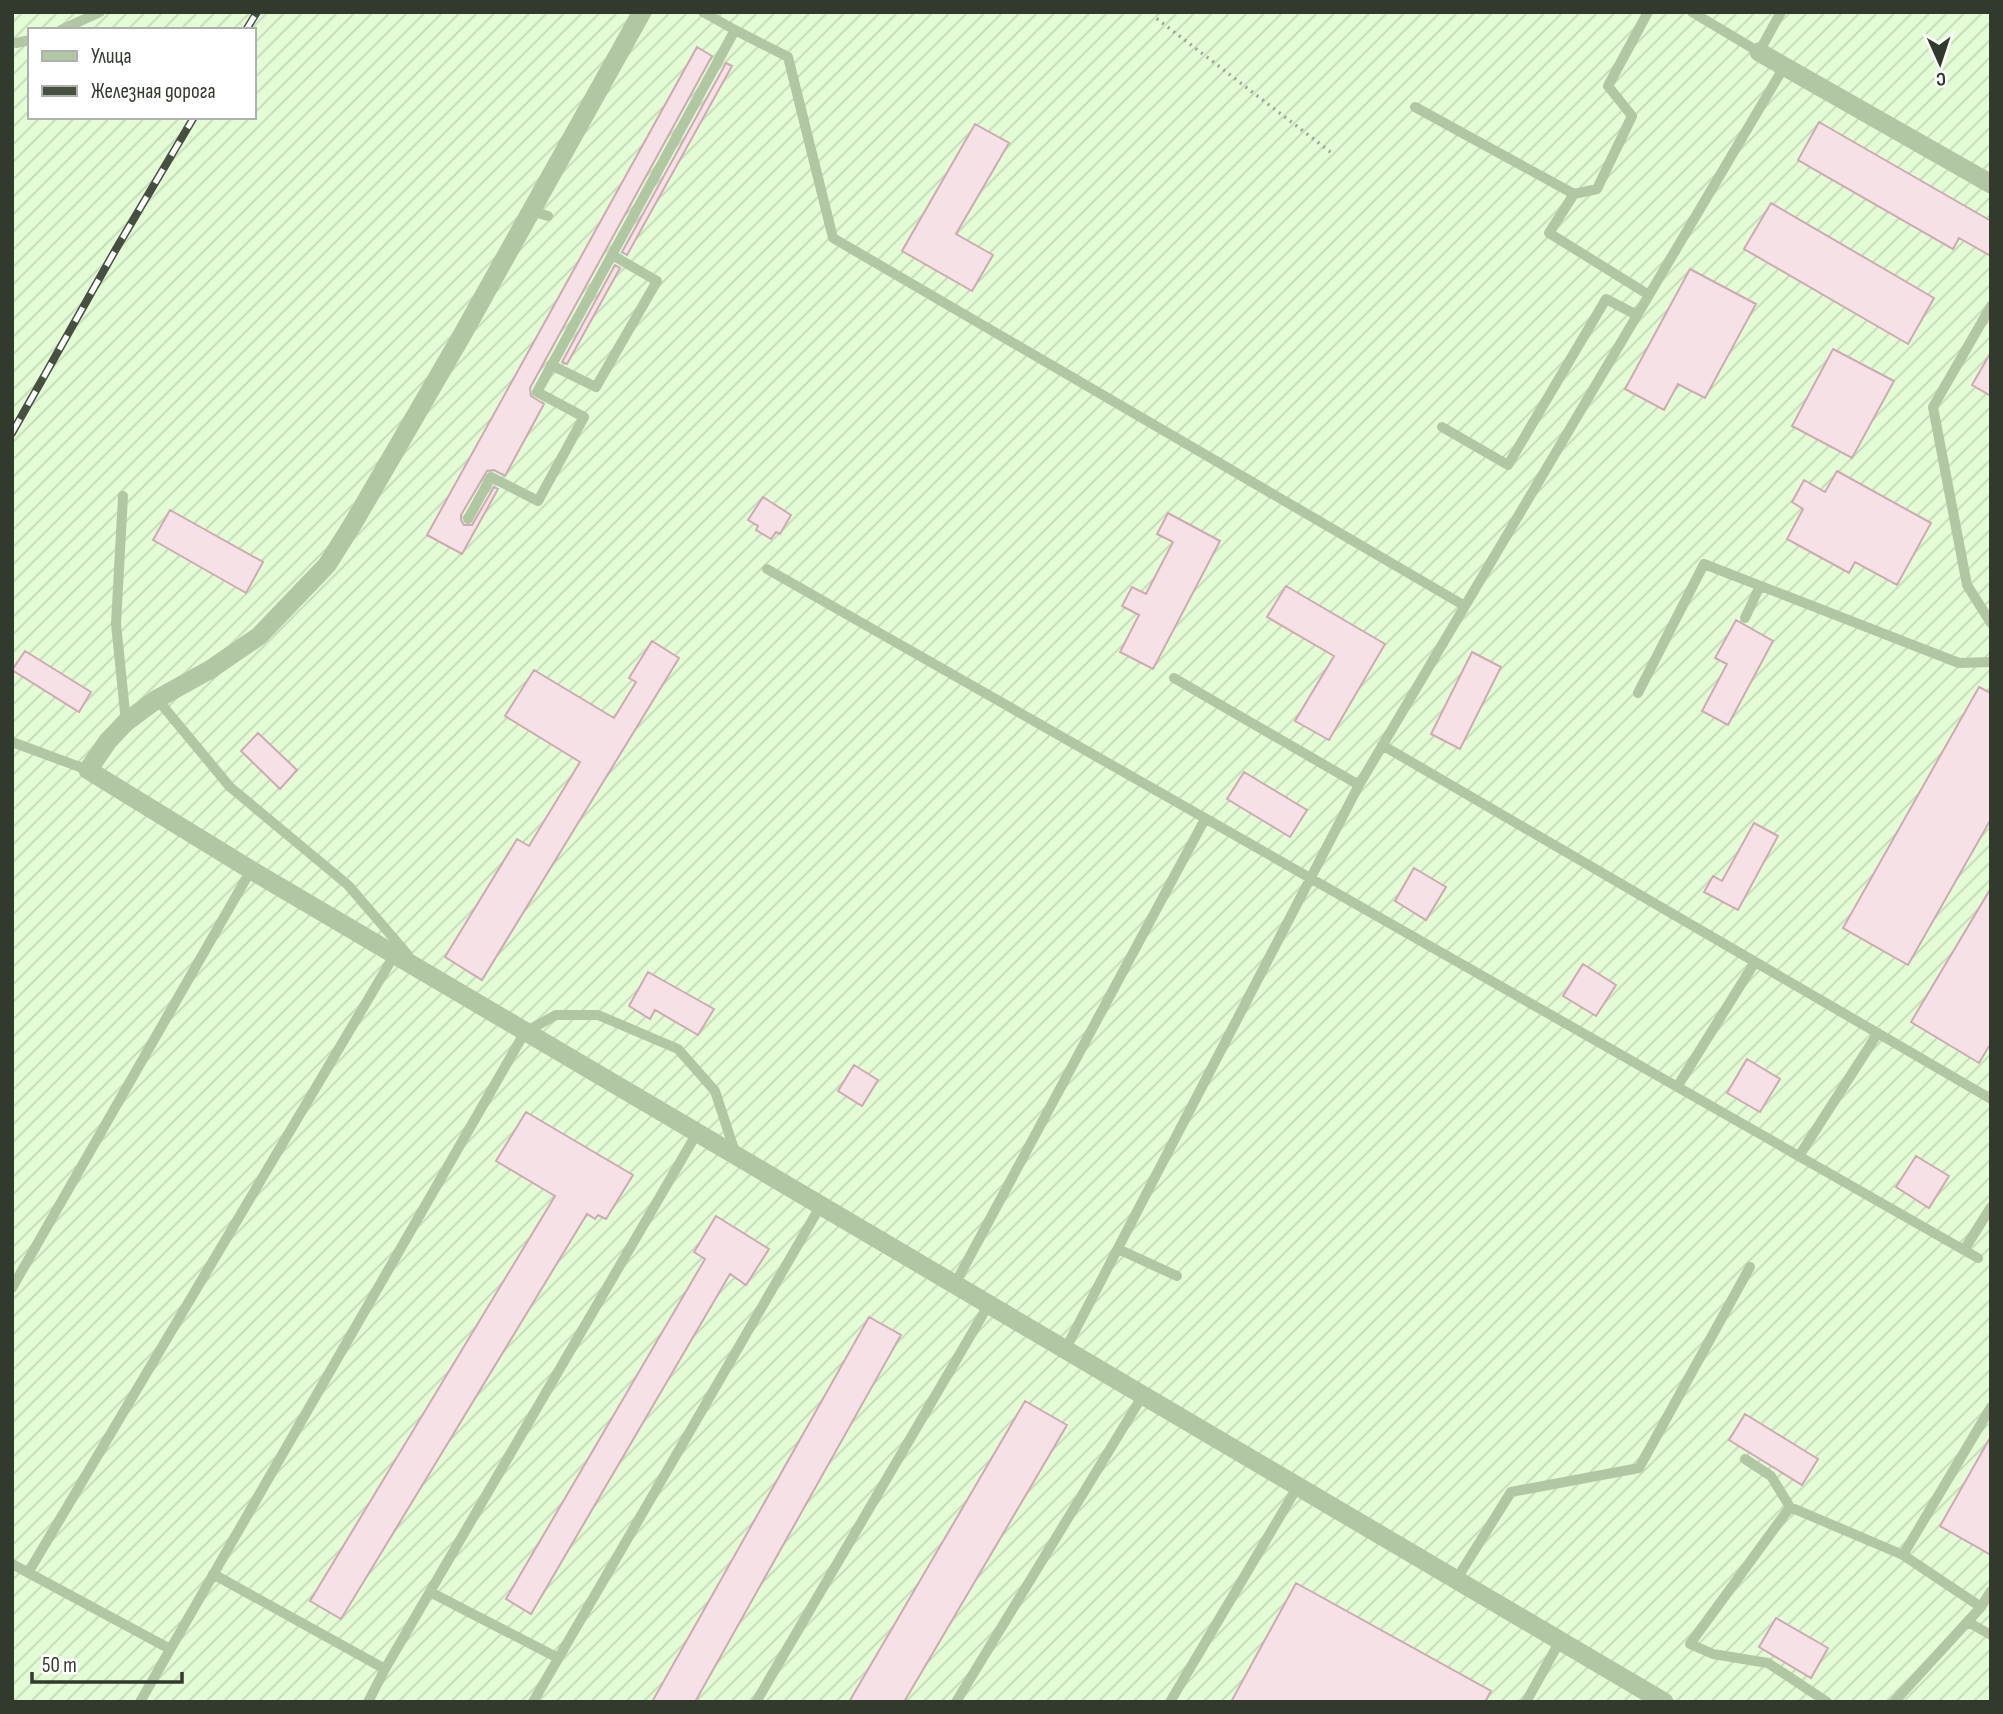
<svg xmlns="http://www.w3.org/2000/svg" width="2003" height="1714" font-family="'Sofia Sans Condensed',sans-serif">
	<style>
		.industrial { fill: url(#industrial-furrows); fill-rule: evenodd }
		.building { fill: #f6e1e6; stroke: #cfa9b2; stroke-width: 2 }
		.lines { fill: none; stroke-linecap: round; stroke-linejoin: round }
		.path { stroke: #9da598; stroke-width: 3.5; stroke-dasharray: 2 5; stroke-linecap: butt }
		.service { stroke: #b1c7a4; stroke-width: 10 }
		.minor { stroke: #b1c7a4; stroke-width: 19 }
		.rail-casing { stroke: #474f42; stroke-width: 8 }
		.rail { stroke: #fff; stroke-width: 5; stroke-dasharray: 16; stroke-linecap: butt }
	</style>
	<defs>
		<pattern id="industrial-furrows" width="10" height="10" patternUnits="userSpaceOnUse" patternTransform="scale(1.75)"><rect width="10" height="10" fill="#e3fcd5"/><path d="M-1 1l2-2M0 10L10 0M9 11l2-2" fill="none" stroke="#c3d9b7"/></pattern>
	</defs>
	<rect width="100%" height="100%" fill="#f6fff2"/>
	<path class="industrial" d="M12,12H1991V1702H12ZM30,30H254V117H30Z"/>
	<path class="building" d="M697,47L712,56L530,388L531,396L544,404L505,476L494,470L487,471L461,515V520L464,525H472L494,487L498,489L462,554L427,535Z
		M726,63L732,66L627,255L622,252Z
		M1819,122L1991,221V256L1959,238L1953,249L1798,160Z
		M975,124L1009,143L956,234L993,255L972,291L902,251Z
		M1771,203L1934,298L1908,344L1744,249Z
		M615,265L620,268L567,364L562,362Z
		M1690,269L1756,304L1705,398L1678,384L1664,410L1625,389Z
		M1833,349L1894,381L1852,458L1792,426Z
		M1991,352V396L1972,385Z
		M1837,471L1931,523L1897,585L1855,562L1849,573L1787,539L1803,509L1792,502L1804,480L1825,492Z
		M763,497L791,515L780,534L776,532L771,539L756,530L758,526L748,520Z
		M170,510L263,562L246,593L153,540Z
		M1168,513L1220,541L1153,669L1120,652L1139,615L1122,606L1132,587L1146,594L1173,542L1157,534Z
		M1286,586L1385,644L1329,740L1295,721L1334,656L1267,617Z
		M1736,620L1773,641L1728,725L1702,711L1727,664L1715,658Z
		M652,641L679,658L482,980L445,957L517,839L529,846L580,762L505,716L534,670L614,718L636,682L629,678Z
		M25,651L91,692L79,712L12,670Z
		M1472,652L1501,667L1460,749L1431,734Z
		M1979,687L1991,693V819L1908,965L1843,928Z
		M258,733L297,770L280,789L241,751Z
		M1244,772L1307,810L1290,837L1227,799Z
		M1754,823L1778,836L1738,910L1704,892L1713,876L1722,881Z
		M1414,868L1446,887L1426,920L1395,901Z
		M1991,888V1043L1979,1063L1911,1022Z
		M1583,964L1616,985L1596,1016L1563,996Z
		M648,972L714,1009L698,1035L655,1010L650,1019L629,1006Z
		M1747,1059L1780,1079L1760,1112L1727,1093Z
		M854,1065L878,1080L862,1106L838,1091Z
		M526,1112L633,1175L606,1219L598,1215L595,1219L587,1214L341,1619L310,1601L555,1196L496,1161Z
		M1916,1156L1949,1176L1929,1208L1896,1187Z
		M716,1216L769,1249L746,1285L730,1274L531,1614L506,1599L705,1259L694,1252Z
		M869,1317L901,1335L695,1702H652Z
		M1025,1401L1067,1425L904,1702H849Z
		M1745,1414L1818,1459L1802,1485L1729,1440Z
		M1991,1436V1555L1940,1526Z
		M1296,1583L1491,1691L1485,1702H1231Z
		M1776,1618L1828,1648L1811,1678L1759,1647Z"/>
	<g class="lines">
		<path class="path" d="M1157,12L1156,18L1333,154"/>
		<path class="service" d="M703,12L735,30L788,57L833,238L1465,606
			M1692,12L1759,52L1781,12
			M61,30L100,12
			M12,42L16,43L30,40
			M1415,107L1574,194L1597,189L1632,116L1608,86L1648,12
			M1574,194L1549,233L1649,295
			M531,211L548,216
			M1991,306L1933,407L1967,585L1991,623
			M551,365L596,387L657,281L612,255
			M1442,427L1508,465L1606,299L1637,315
			M123,496L116,624L126,722
			M468,519L491,477L538,501L584,417L537,392L735,30
			M767,569L1978,1258
			M1745,618L1760,586
			M1174,678L1359,785
			M1638,693L1704,564L1959,663L1991,662
			M157,699L230,787L348,885L408,955
			M12,742L88,770
			M1382,745L1991,1099
			M1677,1087L1755,962
			M1799,1156L1878,1033
			M1118,1249L1177,1276
			M1964,1250L1991,1207
			M955,1284L1205,819
			M12,1288L251,870
			M1065,1350L1359,785L1784,67
			M1745,1459L1771,1476L1790,1507
			M1903,1555L1991,1407
			M12,1564L170,1649
			M28,1573L395,954
			M213,1574L385,1669L697,1133
			M1456,1580L1511,1492L1639,1468L1750,1267
			M430,1592L558,1658
			M1968,1622L1991,1635
			M140,1702L525,1032L556,1015H598L678,1049L715,1091L735,1152
			M368,1702L385,1669
			M533,1702L821,1205
			M756,1702L989,1304
			M956,1702L1143,1395
			M1170,1702L1298,1486
			M1526,1702L1560,1641
			M1827,1702L1768,1663L1713,1654L1690,1644L1790,1507L1903,1555L1981,1607
			M1894,1702L1981,1607L1991,1591"/>
		<path class="minor" d="M642,12L461,337L354,522L327,565L259,636L211,669L157,699L126,722L108,741L88,770L251,870L1664,1702
			M1759,52L1991,184"/>
		<g class="rail-casing">
			<path id="rail" d="M246,30L257,12
				M12,433L116,249L194,117"/>
		</g>
		<use href="#rail" class="rail"/>
	</g>
	<rect width="2003" height="1714" fill="none" stroke="#32392d" stroke-width="28"/>
	<rect x="28" y="28" width="228" height="91" fill="#ffffff" stroke="#adb0ab" stroke-width="2"/>
	<rect x="42" y="51" width="35" height="10" fill="#b1c7a4" stroke="#adb0ab" stroke-width="2"/>
	<text x="91" y="63" font-size="21" fill="#32392d">Улица</text>
	<rect x="42" y="86" width="35" height="10" fill="#474f42" stroke="#adb0ab" stroke-width="2"/>
	<text x="91" y="98" font-size="21" fill="#32392d">Железная дорога</text>
	<g transform="translate(1940 63) rotate(177)" stroke="#ffffff" stroke-width="5" paint-order="stroke">
	<path d="M0-5L12 26L0 18L-12 26Z" fill="#32392d"/>
	<text y="-10" font-size="19" font-weight="bold" text-anchor="middle" fill="#32392d">С</text>
	</g>
	<path d="M32 1672v10h150v-10" fill="none" stroke="#32392d" stroke-width="3.5"/>
	<text x="42" y="1672" font-size="21" fill="#32392d" stroke="#ffffff" stroke-width="5" paint-order="stroke">50 m</text>
</svg>
